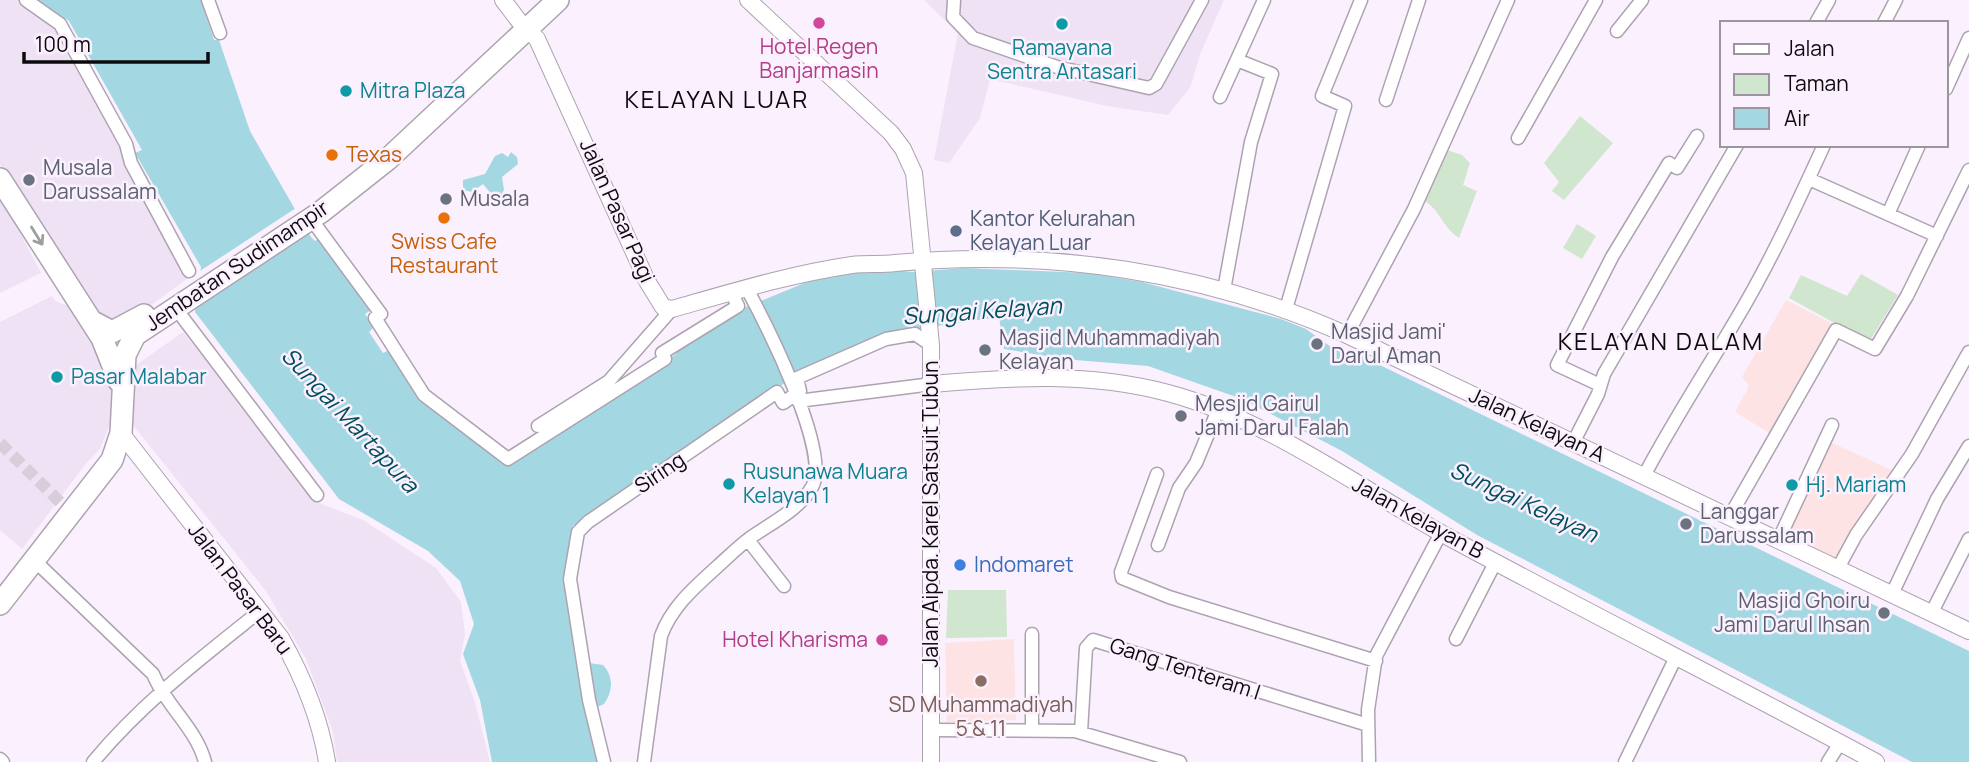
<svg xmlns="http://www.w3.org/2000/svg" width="1969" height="762" font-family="Manrope,sans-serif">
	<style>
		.built { fill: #f0e2f5 }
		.education { fill: #fee3e4 }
		.green { fill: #d1e6ce }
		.water { fill: #a3d8e3 }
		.pier { fill: #fbf0fe }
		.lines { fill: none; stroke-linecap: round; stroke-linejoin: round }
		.street-tunnel { stroke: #d7ceda; stroke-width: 12; stroke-dasharray: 12 6; stroke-linecap: butt }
		.street-casing { stroke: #ada3b0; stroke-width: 15 }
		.secondary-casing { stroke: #ada3b0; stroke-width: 18 }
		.highway-casing { stroke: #ada3b0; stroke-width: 24 }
		.street { stroke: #fff; stroke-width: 12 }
		.secondary { stroke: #fff; stroke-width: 16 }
		.highway { stroke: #fff; stroke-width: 21 }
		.oneway { stroke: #9e9d9f }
		.hotel-dot { fill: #d1479c; stroke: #fbf0fe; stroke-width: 2.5 }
		.culture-dot { fill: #0f9aa8; stroke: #fbf0fe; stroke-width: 2.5 }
		.food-dot { fill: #e8710a; stroke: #fbf0fe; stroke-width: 2.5 }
		.worship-dot { fill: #6b7280; stroke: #fbf0fe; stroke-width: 2.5 }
		.service-dot { fill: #5c6f8a; stroke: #fbf0fe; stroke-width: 2.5 }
		.shop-dot { fill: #3f7fe0; stroke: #fbf0fe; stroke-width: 2.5 }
		.education-dot { fill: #8d6e63; stroke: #fbf0fe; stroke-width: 2.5 }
		.labels { text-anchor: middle; stroke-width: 5; stroke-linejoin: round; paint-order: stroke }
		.hotel-label { font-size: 21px; fill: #b23c85; stroke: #fbf0fe }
		.culture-label { font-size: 21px; fill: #0d838f; stroke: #fbf0fe; text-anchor: start }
		.food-label { font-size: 21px; fill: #c56008; stroke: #fbf0fe; text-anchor: start }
		.worship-label { font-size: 21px; fill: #5b616d; stroke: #fbf0fe; text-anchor: start }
		.street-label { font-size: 21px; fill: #0d0a0e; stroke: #fbf0fe }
		.service-label { font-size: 21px; fill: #4e5e75; stroke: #fbf0fe; text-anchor: start }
		.shop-label { font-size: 21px; fill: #366cbe; stroke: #fbf0fe; text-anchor: start }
		.education-label { font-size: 21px; fill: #785e54; stroke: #fbf0fe }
		.water-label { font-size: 23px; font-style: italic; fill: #004f5b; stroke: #fbf0fe }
		.quarter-label { font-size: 24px; letter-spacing: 2px; fill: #0d0a0e; stroke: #fbf0fe }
	</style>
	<rect width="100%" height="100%" fill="#fbf0fe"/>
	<path class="built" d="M0,0H21L55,23L124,146L130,166L188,278L127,323L98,321L0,165Z
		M924,0H1224L1201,52L1190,88L1168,115L1107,106L990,79L980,118L949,163L934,160L958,33Z
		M0,193L41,273L0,293Z
		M52,296L55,301L77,309L111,378L113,417L100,449L87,462L22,549L0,530V322Z
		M183,332L319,503L363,520L436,568L461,602L465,634L460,661L475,702L490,762H337L333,732L306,659L266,591L133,425L136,365Z"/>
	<path class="education" d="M1786,300L1839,327L1776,437L1735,412L1749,386L1742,377Z
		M1828,441L1894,471L1836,566L1784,537Z
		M1014,639L1016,720L947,722L945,643Z"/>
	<path class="green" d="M1580,116L1613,143L1564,200L1552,191L1559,182L1544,163Z
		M1444,149L1462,155L1470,163L1463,185L1477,191L1459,238C1442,227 1439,207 1421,199Z
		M1577,224L1596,236L1582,259L1563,248Z
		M1861,274L1898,295L1869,342L1789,298L1801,275L1847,296Z
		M948,590H1006L1007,637L946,638Z"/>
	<path class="water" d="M38,0H201L214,40H219L250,131L311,237L315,241L320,238L371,310L365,314L374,327L369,332L383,353L391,349L424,401L506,464L676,354L674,349L729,314L819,277L883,269L914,272L963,268L1088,273L1142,282L1281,319L1306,329L1331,347L1353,352L1969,651V762H1912L1477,535L1342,451L1242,399L1148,366L1063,359L1004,349L999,317L895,332L795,376L578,525H573L566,576H563L564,584L567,586L568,613L577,649L575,661L603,665C614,677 613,691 604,704L587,712L593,749L599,762H492L480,700L463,654L474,624L460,581L428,551L339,499L195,312L201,267L135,153L142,150L69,21Z
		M511,152L517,157L518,164L502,177L504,190L501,195H492L483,184L472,192L463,190V180L485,174L495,156L502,153L508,157Z"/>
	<path class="pier" d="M299,206L310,228L193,306L197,273Z"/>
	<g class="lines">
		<path class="street-tunnel" d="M0,443L65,507"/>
		<g class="street-casing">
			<path id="street" d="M26,0L60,24L126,144L131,163L189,271
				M208,0L220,33
				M954,0L953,17L973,38L1057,67L1149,88L1156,84L1202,0
				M1816,23L1829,0
				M1884,23L1896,0
				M1617,31L1642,0
				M1946,89L1969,38
				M1220,97L1264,0
				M1386,100L1419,0
				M1518,138L1596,0
				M1809,179L1937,236
				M1889,212L1919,145
				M317,227L381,314L375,318L424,395L508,459L665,359L662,353L738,306L731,292
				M1224,290L1251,142L1272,74L1237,60
				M1286,309L1345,106L1322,96L1361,0
				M183,318L317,495
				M1347,335L1414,209L1508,0
				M1600,385L1557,365L1612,257L1669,163L1677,168L1697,136
				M798,401L932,384
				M538,426L609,381L672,309
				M1574,441L1598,394L1604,374L1737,145
				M1157,474L1121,572L1122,578L1169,597L1376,661
				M1644,476C1673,421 1706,371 1737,318C1770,263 1797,204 1824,145
				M1730,516L1836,330L1875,349L1907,296L1969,170
				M748,540L784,586
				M1778,541L1832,425
				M1158,545L1179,488L1196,463L1218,410
				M34,560L153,674C166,706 196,728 205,762
				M1837,570L1856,535L1912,454L1969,352
				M1892,594L1937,499L1969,446
				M1932,612L1969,539
				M1032,634V729
				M1456,639L1496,561
				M932,730L1075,731L1180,762
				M1081,732L1086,648L1093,640L1368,725
				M0,759L3,762
				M93,762C142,703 200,659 260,611
				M604,762L589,700L570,579L578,532L588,522L777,392L783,403L800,391L797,378L886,339L915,334L931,345
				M644,762L661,636C672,606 695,587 718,566C728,557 739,546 750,538C771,523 799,510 812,487C832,453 765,322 746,287
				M1369,762L1368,710L1376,656L1441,533
				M1625,762L1676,657
				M1828,762L1840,743"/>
		</g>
		<g class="secondary-casing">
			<path id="secondary" d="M503,0L519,21
				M748,0L891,133L903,149L914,173L931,345V762
				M528,30L537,39L647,281L663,307L672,309C732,292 791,274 852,265C866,263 881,265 895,263C1049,249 1205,271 1347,335L1969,631
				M932,384C1012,377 1090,372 1168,393C1272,421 1357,487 1450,538C1591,614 1735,686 1876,762
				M121,433L281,638C303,677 320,717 327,762"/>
		</g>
		<g class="highway-casing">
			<path id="highway" d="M0,179L102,338L119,381
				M91,321L112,332L144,315
				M0,604L112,460L121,433L125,355L135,335L321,212L388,159L558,0"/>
		</g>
		<use href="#street" class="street"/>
		<use href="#secondary" class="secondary"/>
		<use href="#highway" class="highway"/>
	</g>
	<defs><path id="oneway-shaft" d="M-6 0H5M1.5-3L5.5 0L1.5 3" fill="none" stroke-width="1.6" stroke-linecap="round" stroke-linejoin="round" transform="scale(1.75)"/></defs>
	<use class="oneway" href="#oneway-shaft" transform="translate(37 236) rotate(58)"/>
	<g class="hotel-dot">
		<circle cx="819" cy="23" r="7"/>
		<circle cx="882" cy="640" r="7"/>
	</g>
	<g class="culture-dot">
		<circle cx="1062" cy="24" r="7"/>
		<circle cx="346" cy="91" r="7"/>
		<circle cx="57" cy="377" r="7"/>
		<circle cx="729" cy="484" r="7"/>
		<circle cx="1792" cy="485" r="7"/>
	</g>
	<g class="food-dot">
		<circle cx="332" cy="155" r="7"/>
		<circle cx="444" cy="218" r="7"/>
	</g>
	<g class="worship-dot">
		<circle cx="29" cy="180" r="7"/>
		<circle cx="446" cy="199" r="7"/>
		<circle cx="1317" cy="344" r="7"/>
		<circle cx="985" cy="350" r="7"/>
		<circle cx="1181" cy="416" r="7"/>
		<circle cx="1686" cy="524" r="7"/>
		<circle cx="1884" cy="613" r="7"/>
	</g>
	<circle class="service-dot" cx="956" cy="231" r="7"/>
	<circle class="shop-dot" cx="960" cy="565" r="7"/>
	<circle class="education-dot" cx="981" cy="681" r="7"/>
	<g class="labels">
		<g class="hotel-label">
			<text x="819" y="54">Hotel Regen<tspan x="819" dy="24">Banjarmasin</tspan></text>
			<text x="868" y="647" text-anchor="end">Hotel Kharisma</text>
		</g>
		<g class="culture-label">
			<text x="1062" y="55" text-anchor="middle">Ramayana<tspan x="1062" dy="24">Sentra Antasari</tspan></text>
			<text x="360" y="98">Mitra Plaza</text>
			<text x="71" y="384">Pasar Malabar</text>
			<text x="743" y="479">Rusunawa Muara<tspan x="743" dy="24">Kelayan 1</tspan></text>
			<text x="1806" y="492">Hj. Mariam</text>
		</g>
		<g class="food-label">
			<text x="346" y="162">Texas</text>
			<text x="444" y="249" text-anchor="middle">Swiss Cafe<tspan x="444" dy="24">Restaurant</tspan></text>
		</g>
		<g class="worship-label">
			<text x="43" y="175">Musala<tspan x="43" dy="24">Darussalam</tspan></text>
			<text x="460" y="206">Musala</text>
			<text x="1331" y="339">Masjid Jami'<tspan x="1331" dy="24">Darul Aman</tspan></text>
			<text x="999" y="345">Masjid Muhammadiyah<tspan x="999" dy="24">Kelayan</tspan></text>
			<text x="1195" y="411">Mesjid Gairul<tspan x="1195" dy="24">Jami Darul Falah</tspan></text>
			<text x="1700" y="519">Langgar<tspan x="1700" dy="24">Darussalam</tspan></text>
			<text x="1870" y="608" text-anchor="end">Masjid Ghoiru<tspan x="1870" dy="24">Jami Darul Ihsan</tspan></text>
		</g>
		<g class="street-label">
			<text transform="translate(617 211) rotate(66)" y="7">Jalan Pasar Pagi</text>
			<text transform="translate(237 266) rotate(-34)" y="7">Jembatan Sudimampir</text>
			<text transform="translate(1537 425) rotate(25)" y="7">Jalan Kelayan A</text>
			<text transform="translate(660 473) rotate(-34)" y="7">Siring</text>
			<text transform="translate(931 514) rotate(-90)" y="7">Jalan Aipda. Karel Satsuit Tubun</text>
			<text transform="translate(1418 518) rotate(29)" y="7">Jalan Kelayan B</text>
			<text transform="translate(240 589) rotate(53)" y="7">Jalan Pasar Baru</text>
			<text transform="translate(1185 669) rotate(18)" y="7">Gang Tenteram I</text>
		</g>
		<g class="service-label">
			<text x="970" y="226">Kantor Kelurahan<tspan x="970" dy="24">Kelayan Luar</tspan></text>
		</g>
		<g class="shop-label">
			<text x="974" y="572">Indomaret</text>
		</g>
		<g class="education-label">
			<text x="981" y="712">SD Muhammadiyah<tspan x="981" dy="24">5 &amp; 11</tspan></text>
		</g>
		<g class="water-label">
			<text transform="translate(982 311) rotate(-4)" y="8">Sungai Kelayan</text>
			<text transform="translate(350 420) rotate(47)" y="8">Sungai Martapura</text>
			<text transform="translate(1524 502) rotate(25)" y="8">Sungai Kelayan</text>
		</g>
		<g class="quarter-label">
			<text x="717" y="108">KELAYAN LUAR</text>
			<text x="1661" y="350">KELAYAN DALAM</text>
		</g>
	</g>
	<rect x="1720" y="21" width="228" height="126" fill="#fbf0fe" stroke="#9c949e" stroke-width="2"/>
	<rect x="1734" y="44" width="35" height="10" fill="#ffffff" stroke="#9c949e" stroke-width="2"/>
	<text x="1784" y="56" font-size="21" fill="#0d0a0e">Jalan</text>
	<rect x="1734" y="74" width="35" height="21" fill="#d1e6ce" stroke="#9c949e" stroke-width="2"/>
	<text x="1784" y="91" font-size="21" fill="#0d0a0e">Taman</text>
	<rect x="1734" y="108" width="35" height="21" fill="#a3d8e3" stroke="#9c949e" stroke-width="2"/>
	<text x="1784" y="126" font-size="21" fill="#0d0a0e">Air</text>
	<path d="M24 52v10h184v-10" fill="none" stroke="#0d0a0e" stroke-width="3.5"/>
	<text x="35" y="52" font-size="21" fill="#0d0a0e" stroke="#fbf0fe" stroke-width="5" paint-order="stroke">100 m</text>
</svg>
